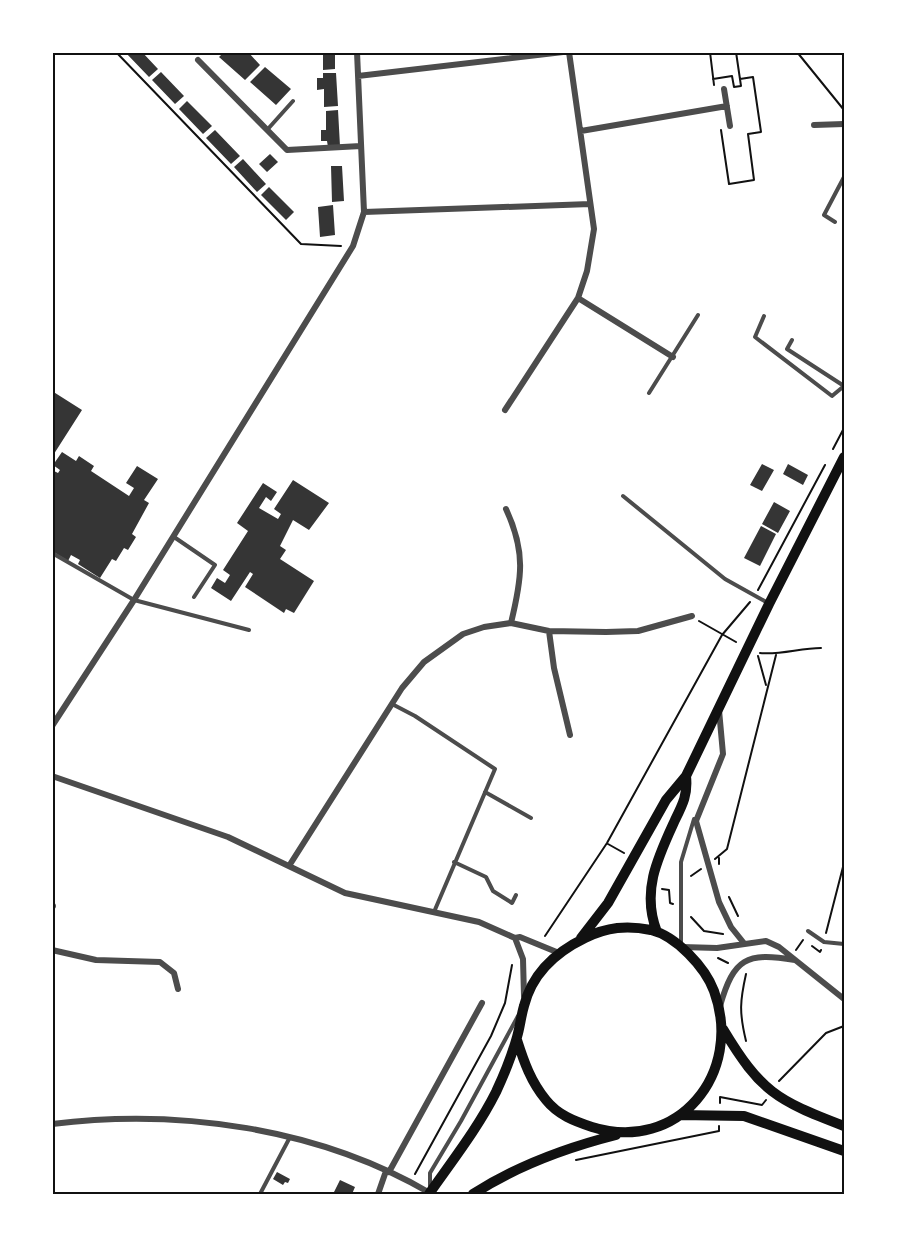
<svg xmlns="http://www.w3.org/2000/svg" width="897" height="1247" font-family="Manrope,sans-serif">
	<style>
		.building { fill: #353535 }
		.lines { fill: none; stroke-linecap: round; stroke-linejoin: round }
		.path { stroke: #111; stroke-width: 2 }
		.service { stroke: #4c4c4c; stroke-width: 4 }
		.minor { stroke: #4c4c4c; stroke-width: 6 }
		.primary { stroke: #111; stroke-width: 10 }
		.neatline { fill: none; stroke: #111; stroke-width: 2 }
	</style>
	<rect width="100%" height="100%" fill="#fff"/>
	<path class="building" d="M125,52H142L158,69L149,77Z
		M224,52H248L260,65L245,80L219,57Z
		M323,52H335V69L323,70Z
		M265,67L291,89L276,105L250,82Z
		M161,72L184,96L175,104L152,80Z
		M323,73H336L338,106L324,107V89L317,90V78H323Z
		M187,101L212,126L203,134L179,109Z
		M338,110L340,146L328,147L327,141H321V130H326V111Z
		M215,130L240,156L231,164L206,138Z
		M270,154L278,162L267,172L259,164Z
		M243,159L266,184L257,192L234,167Z
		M331,166H342L344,201L332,202Z
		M269,187L294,212L286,220L261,195Z
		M333,205L335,235L320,237L318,207Z
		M52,391L82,410L52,457Z
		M62,452L76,461L79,456L94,466L91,471L129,496L134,488L126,483L137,466L158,479L144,500L149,503L132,534L136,537L128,550L124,548L116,561L112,559L100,578L78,564L80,560L71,555L68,561L52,551V470L58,473L60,470L53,465Z
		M762,464L774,470L762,491L750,485Z
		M788,464L808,475L803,485L783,474Z
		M293,480L329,503L309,530L293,520L280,546L286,550L280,559L314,581L294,613L286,609L284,613L245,587L253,574L250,572L231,601L211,588L217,578L225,583L230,575L223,570L248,531L237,523L263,483L277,492L271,501L266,497L259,508L278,519L281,514L274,509Z
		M774,502L790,511L778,533L762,524Z
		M761,526L776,534L760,566L744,558Z
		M277,1172L290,1179L288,1183L285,1182L283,1185L273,1179Z
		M340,1180L355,1187L352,1194H333Z"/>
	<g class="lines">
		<path class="path" d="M116,52L301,244L341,246
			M710,52L714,85
			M797,52L844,110
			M713,79L732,76L734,87L741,86L736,52
			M721,130L729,184L754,180L748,134L761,132L753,77L740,79
			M833,449L844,428
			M758,590L825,465
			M699,621L736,642
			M760,653C781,655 800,648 821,648
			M758,656L766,685
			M608,844L624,853
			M715,859L727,849L776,655
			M719,864V858
			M691,876L701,869
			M662,889L669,890L670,903L673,904
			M729,897L738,916
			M691,917L704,931L723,934
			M826,933L844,863
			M545,936L607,843L722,635L750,602
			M812,946L820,952L821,950
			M796,950L803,940
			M718,958L728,963
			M746,974C740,1001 739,1012 746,1041
			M779,1081L826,1033L844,1026
			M720,1103V1097L762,1105L766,1100
			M576,1160L719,1131V1126
			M415,1174L491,1036L505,1003L512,965"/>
		<path class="service" d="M267,130L293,101
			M835,222L824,215L844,177
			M764,316L755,337L832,396L844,386
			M792,340L787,349L844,386
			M649,393L698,315
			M623,496L725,579L768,603
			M174,537L215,565L194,597
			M52,553L134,600L249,630
			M392,704L415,716L495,769L434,912
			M485,792L531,818
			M454,862L486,877L493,891L512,903L516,895
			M808,931L824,942L844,944
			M681,944V862L694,819
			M430,1186V1173L461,1121L518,1016
			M260,1194L289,1139"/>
		<path class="minor" d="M198,60L287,150L361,146
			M358,76L563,52
			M724,89L730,126
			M814,125L844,124
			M581,131L727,106
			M364,212L590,204
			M578,298L673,357
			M505,410L578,298L587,271L594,229L569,52
			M506,509C526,552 522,578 511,623
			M549,631L554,668L570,735
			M719,710L723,754L696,821L719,902L731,927L743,942
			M52,726L134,600L353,246L364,212L357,52
			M52,776L228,837L345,893L479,922L515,938L520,937L559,953
			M289,866L402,688L424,662L463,634L484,627L511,623L549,631L606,632L638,631L692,616
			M52,906H53
			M515,938L523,959L524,996
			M682,947L717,948L766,941L779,947L844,999
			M52,950L96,960L160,962L174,973L178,989
			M720,1006C734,958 746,952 795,960
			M52,1124C179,1108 319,1128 430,1193
			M389,1172L482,1003
			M378,1194L386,1171"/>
		<path class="primary" d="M657,932C641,891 658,857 675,820C683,804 688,794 686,776
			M581,938L608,903L666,800L686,776L769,604L844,457
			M723,1029C761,1092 776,1100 844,1126
			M680,1115L744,1116L844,1151
			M429,1194C452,1161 478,1128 496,1092C504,1075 512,1055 517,1037C520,1027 521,1016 524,1006C532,974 556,952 585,938C607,927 627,925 651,930C676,936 705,967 714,991C744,1073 678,1154 592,1127C574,1121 558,1115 546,1100C531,1082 524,1062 517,1040
			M473,1194C518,1165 565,1148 616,1135"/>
	</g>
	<rect width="897" height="1247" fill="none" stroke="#ffffff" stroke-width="108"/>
	<rect x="54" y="54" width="789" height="1139" class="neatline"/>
</svg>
